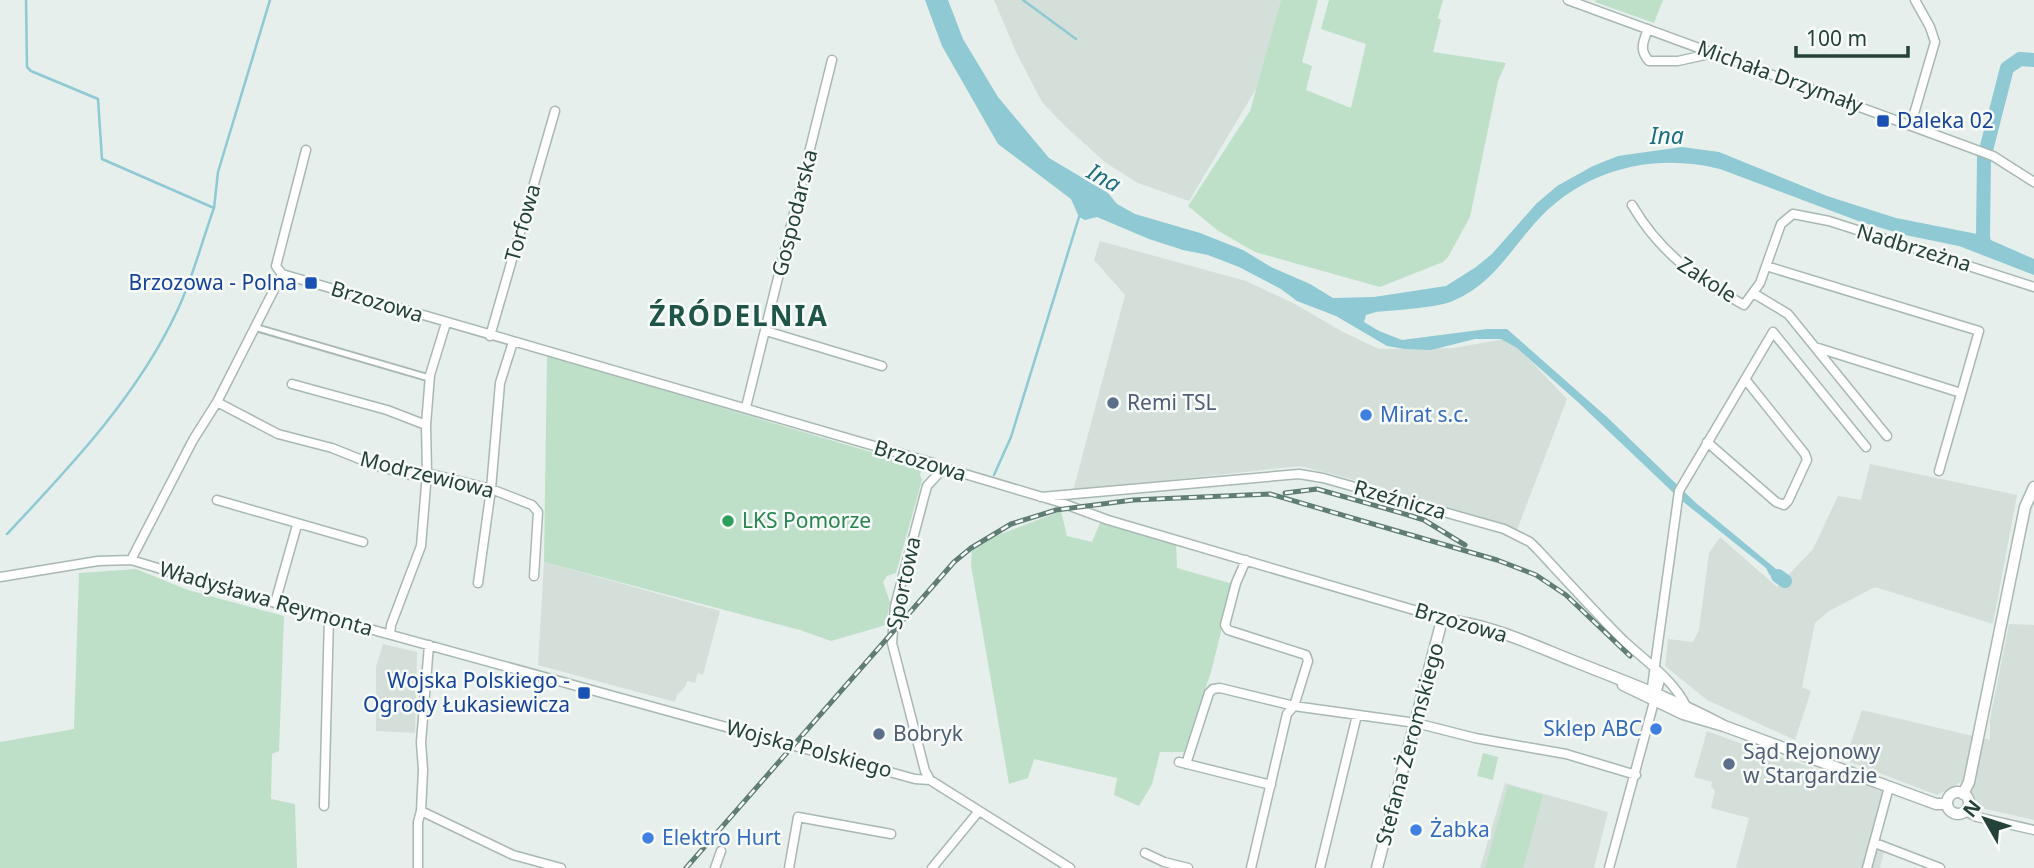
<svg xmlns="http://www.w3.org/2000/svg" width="2034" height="868" font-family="'Noto Sans',sans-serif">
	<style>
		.built { fill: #d4dfda }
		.green { fill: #bfe0c8 }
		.water { fill: #8ec9d4 }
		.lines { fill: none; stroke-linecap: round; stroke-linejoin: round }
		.stream { stroke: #8ec9d4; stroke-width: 2.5 }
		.river { stroke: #8ec9d4; stroke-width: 14 }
		.pedestrian-casing { stroke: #a8b8b2; stroke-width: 9 }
		.minor-casing { stroke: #a8b8b2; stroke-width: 11 }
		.tertiary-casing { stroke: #a8b8b2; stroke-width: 13 }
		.pedestrian { stroke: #fff; stroke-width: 5 }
		.minor { stroke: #fff; stroke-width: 8 }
		.tertiary { stroke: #fff; stroke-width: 10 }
		.rail-casing { stroke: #5f7d75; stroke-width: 5 }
		.rail { stroke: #f7fbf9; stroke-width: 2.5; stroke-dasharray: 8; stroke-linecap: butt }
		.transit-dot { fill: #1a4fb4; stroke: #f7fbf9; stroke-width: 2.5 }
		.service-dot { fill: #5c6f8a; stroke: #f7fbf9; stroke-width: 2.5 }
		.shop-dot { fill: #3f7fe0; stroke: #f7fbf9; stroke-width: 2.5 }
		.leisure-dot { fill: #2e9e5b; stroke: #f7fbf9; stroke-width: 2.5 }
		.labels { text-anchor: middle; stroke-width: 5; stroke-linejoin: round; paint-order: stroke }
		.street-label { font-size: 21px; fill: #24423a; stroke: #f7fbf9 }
		.transit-label { font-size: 21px; fill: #164399; stroke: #f7fbf9; text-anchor: end }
		.service-label { font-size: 21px; fill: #4e5e75; stroke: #f7fbf9; text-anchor: start }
		.shop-label { font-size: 21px; fill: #366cbe; stroke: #f7fbf9; text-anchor: start }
		.leisure-label { font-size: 21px; fill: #27864d; stroke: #f7fbf9; text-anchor: start }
		.water-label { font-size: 23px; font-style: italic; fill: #1c6f80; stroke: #f7fbf9 }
		.district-label { font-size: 28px; font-weight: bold; letter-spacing: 2px; fill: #1f5548; stroke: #f7fbf9 }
	</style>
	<rect width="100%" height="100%" fill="#e6efeb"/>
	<path class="built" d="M994,0H1281L1259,84L1189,201L1138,183L1106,163L1065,126L1042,102L1016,52Z
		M1100,241L1246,281L1293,303L1343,332L1379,349L1454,348L1509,338L1567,399L1517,530L1396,495L1382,487L1300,466L1073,491L1125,295L1094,260Z
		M1870,464L2017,495L1993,624L1875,587L1829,611L1815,623L1802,687L1811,691L1795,740L1707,700L1665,666L1668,639L1693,642L1699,630L1709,553L1720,537L1777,587L1813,549L1838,496L1861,500Z
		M544,562L720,611L703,675L698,673L695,683L687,681L685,687L677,695L675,702L538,665Z
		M2009,624L2034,625V820L1981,808L1960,782L1953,788L1937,795L1845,760L1862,710L1990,740V719Z
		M383,644L417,652L415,733L376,731V667Z
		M1707,731L1767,753L1883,790L1873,838L1886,844L1880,868H1736L1749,818L1711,808L1715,791L1711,786L1712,782L1694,777Z
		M1505,783L1608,812L1594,868H1480Z"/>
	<path class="green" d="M1281,0H1318L1302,62L1312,66L1306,90L1351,108L1366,44L1321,29L1329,0H1443L1438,18L1441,20L1433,52L1506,63L1498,81L1470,217L1448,257L1443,262L1380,287L1255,252L1217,230L1188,206L1250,111Z
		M1596,0H1663L1654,23L1595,2Z
		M547,356L922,467L920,475L922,480L896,573L887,576L883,582L890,602L886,625L831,641L800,630L544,562Z
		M1061,511L1067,536L1092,542L1100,523L1176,541L1177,568L1233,584L1211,672L1184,752H1160L1152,784L1139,806L1114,795L1117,778L1034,759L1028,778L1009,784L971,565L972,545Z
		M136,569L188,590L284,616L279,751L272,754L271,799L295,804L297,868H0V742L74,729L79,573Z
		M1483,753L1498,757L1493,780L1477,776Z
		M1508,785L1543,795L1523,868H1485Z"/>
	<path class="water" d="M925,0H948L963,39L998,97L1049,158L1108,193L1117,204L1135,214L1200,233L1243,250L1271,267L1310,284L1333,298L1374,297L1446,286L1476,267L1492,254L1536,204L1557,186L1593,166L1618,156L1682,147L1719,152L1827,196L1896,218L1977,234L2034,259V275L1959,246L1905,235L1861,222L1720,169C1652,152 1582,170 1535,223C1510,251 1492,284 1455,300C1439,308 1395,310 1376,312L1366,315L1364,322L1379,331L1402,340L1487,329H1507L1608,418L1696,503L1776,569L1770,576L1766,568L1681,500L1579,403L1517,348L1501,339H1475L1431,350L1405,349L1387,346L1336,316L1297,301L1281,289L1239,267L1208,255L1183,250L1149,239L1097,217L1085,220L1079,217L1071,199L998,144L942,46Z"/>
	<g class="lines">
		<path class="stream" d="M1023,0L1076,39
			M214,208L218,172L270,0
			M994,475L1011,437L1079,217
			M7,534C71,466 139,394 178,309C193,277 202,241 214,208L102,159L98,99L31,71L27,67L26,0"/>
		<path class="river" d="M1985,247L1983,237L1984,158L2007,68L2020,59L2034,60
			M1778,576L1785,581"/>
		<g class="pedestrian-casing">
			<path id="pedestrian" d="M254,327L429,378"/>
		</g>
		<g class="minor-casing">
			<path id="minor" d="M1568,0L1993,156L2034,182
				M1648,29C1643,42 1639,50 1649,61H1678L1714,53
				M1911,124L1935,42L1930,27L1915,0
				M306,150L276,266L282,274L933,463L940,472
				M1632,205C1660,253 1697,279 1744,305L1760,283L1781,224L1793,214L1829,221L2034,287
				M1766,266L1979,331L1939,471
				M1753,293L1788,314L1887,436
				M766,331L882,366
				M490,336L555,111
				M1815,347L1961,393
				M292,384L387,410L426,425
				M217,402L278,434L332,448L377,466L411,475L427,473L491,489L532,505L538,512L534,576
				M746,407L832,60
				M1707,442L1776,502L1784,505L1788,501L1807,460L1805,454L1745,379
				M940,472L948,469L1059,502L1108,520L1431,615L1442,620
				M1041,497L1299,474L1323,478L1504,529L1530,542L1538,550C1566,580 1594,611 1623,640C1644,660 1673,679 1686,706
				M217,500L363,542
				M131,560L193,440L217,402L282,274
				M1246,560L1236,583L1225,625L1228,630L1306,655L1308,661L1294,706L1287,714L1251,868
				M0,577L98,561L131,560L275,603L915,779L930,780L1070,868
				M478,583L491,489L500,383L513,342
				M275,603L297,525
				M390,634L391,625L421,546L427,473L426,425L430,375L446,323
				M1655,694L1652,687L1679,491L1773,332L1866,447
				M1179,762L1271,785
				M1186,764L1209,693L1213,689L1220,688L1294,706L1416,723L1475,738L1566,754L1636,775
				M930,780L925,771L892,643L895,606L927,486L940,472
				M324,806L329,617
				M421,811L513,855L561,868
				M1965,811L1977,817L2034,830
				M1875,843L1940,868
				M1145,853L1164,862L1188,868
				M418,868V822L421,811L423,770L421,742L429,645
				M715,868L721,851
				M789,868L798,817L891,834
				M932,868L979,811
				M1320,868L1357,715
				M1609,868L1661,676
				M1867,868L1889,787"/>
		</g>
		<g class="tertiary-casing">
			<path id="tertiary" d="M1623,685L1683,714L1724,726L1936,804H1947
				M1947 803a11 11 0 1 1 22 0a11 11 0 1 1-22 0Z
				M1963,794L1969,782L2025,507L2034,487
				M1377,868L1442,620C1486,622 1535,646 1576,662C1626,682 1676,700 1724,726"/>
		</g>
		<use href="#pedestrian" class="pedestrian"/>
		<use href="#minor" class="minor"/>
		<use href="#tertiary" class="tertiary"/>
		<g class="rail-casing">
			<path id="rail" d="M1285,493L1317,489L1405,514L1424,520L1465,545
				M686,868L954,562L971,548L1011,524L1056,510L1133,500L1270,494L1497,560L1536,575L1566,595L1630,656"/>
		</g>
		<use href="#rail" class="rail"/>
	</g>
	<g class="transit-dot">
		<rect x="1876" y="114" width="14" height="14" rx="3.5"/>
		<rect x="304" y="276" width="14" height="14" rx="3.5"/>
		<rect x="577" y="686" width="14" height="14" rx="3.5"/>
	</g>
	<g class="service-dot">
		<circle cx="1113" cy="403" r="7"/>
		<circle cx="879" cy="734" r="7"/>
		<circle cx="1729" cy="764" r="7"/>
	</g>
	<g class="shop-dot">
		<circle cx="1366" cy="415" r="7"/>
		<circle cx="1656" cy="729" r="7"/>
		<circle cx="1416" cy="830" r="7"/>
		<circle cx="648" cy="838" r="7"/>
	</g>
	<circle class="leisure-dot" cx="728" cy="521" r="7"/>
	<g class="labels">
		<g class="street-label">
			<text transform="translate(1780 77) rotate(20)" y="7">Michała Drzymały</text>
			<text transform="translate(795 213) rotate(-76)" y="7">Gospodarska</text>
			<text transform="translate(523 223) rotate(-74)" y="7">Torfowa</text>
			<text transform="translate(1914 248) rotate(17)" y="7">Nadbrzeżna</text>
			<text transform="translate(1707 280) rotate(33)" y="7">Zakole</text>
			<text transform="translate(377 302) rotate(17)" y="7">Brzozowa</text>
			<text transform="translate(920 461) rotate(17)" y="7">Brzozowa</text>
			<text transform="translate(427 475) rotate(14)" y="7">Modrzewiowa</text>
			<text transform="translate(1400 500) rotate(16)" y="7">Rzeźnicza</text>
			<text transform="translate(904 583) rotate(-78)" y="7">Sportowa</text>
			<text transform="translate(266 599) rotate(16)" y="7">Władysława Reymonta</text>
			<text transform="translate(1461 623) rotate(16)" y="7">Brzozowa</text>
			<text transform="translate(1410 744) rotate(-75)" y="7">Stefana Żeromskiego</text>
			<text transform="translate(809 749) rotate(15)" y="7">Wojska Polskiego</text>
		</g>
		<g class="transit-label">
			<text x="1897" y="128" text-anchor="start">Daleka 02</text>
			<text x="297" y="290">Brzozowa - Polna</text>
			<text x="570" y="688">Wojska Polskiego -<tspan x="570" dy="24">Ogrody Łukasiewicza</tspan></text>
		</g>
		<g class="service-label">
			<text x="1127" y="410">Remi TSL</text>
			<text x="893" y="741">Bobryk</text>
			<text x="1743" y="759">Sąd Rejonowy<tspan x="1743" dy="24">w Stargardzie</tspan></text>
		</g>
		<g class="shop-label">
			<text x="1380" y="422">Mirat s.c.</text>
			<text x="1642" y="736" text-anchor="end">Sklep ABC</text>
			<text x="1430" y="837">Żabka</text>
			<text x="662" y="845">Elektro Hurt</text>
		</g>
		<g class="leisure-label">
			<text x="742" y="528">LKS Pomorze</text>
		</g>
		<g class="water-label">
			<text x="1667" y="144">Ina</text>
			<text transform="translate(1104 178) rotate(29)" y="8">Ina</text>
		</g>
		<g class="district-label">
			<text x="739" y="326">ŹRÓDELNIA</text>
		</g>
	</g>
	<g transform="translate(1985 819) rotate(309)" stroke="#f7fbf9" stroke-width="5" paint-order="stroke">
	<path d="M0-5L12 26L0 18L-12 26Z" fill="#24423a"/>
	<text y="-10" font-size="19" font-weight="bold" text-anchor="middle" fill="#24423a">N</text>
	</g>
	<path d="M1796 46v10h112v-10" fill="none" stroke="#24423a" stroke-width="3.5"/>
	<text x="1806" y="46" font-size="21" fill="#24423a" stroke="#f7fbf9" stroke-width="5" paint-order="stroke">100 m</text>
</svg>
